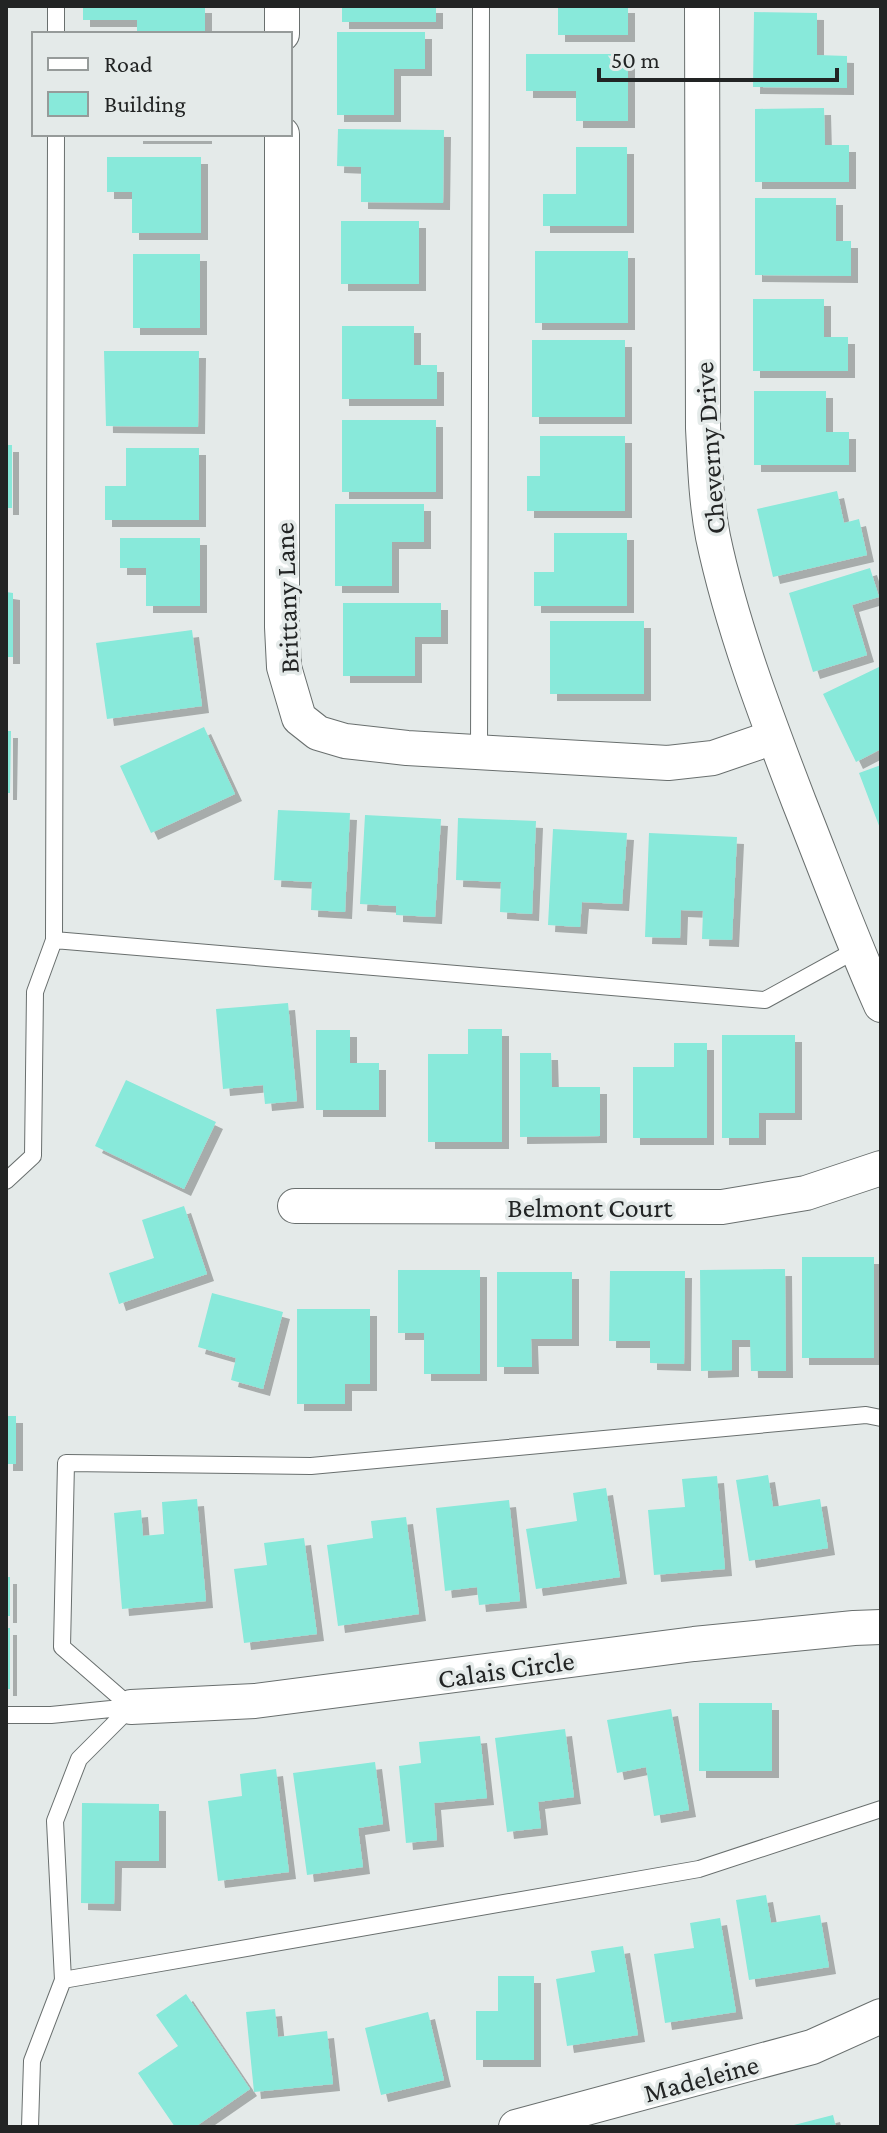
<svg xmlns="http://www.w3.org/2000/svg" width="887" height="2133" font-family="'Crimson Pro',serif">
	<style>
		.building { fill: #88e9da; filter: url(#shadow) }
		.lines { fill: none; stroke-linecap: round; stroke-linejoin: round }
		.lane-casing { stroke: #696f6e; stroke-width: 18 }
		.street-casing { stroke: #696f6e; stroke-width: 36 }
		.lane { stroke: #fff; stroke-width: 16 }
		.street { stroke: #fff; stroke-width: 34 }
		.labels { text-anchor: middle; stroke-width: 7; stroke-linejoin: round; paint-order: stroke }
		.street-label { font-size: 28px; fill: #222424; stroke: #e4eae9 }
	</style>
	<defs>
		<filter id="shadow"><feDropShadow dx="7" dy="7" stdDeviation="0" flood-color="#0004"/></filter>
	</defs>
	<rect width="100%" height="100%" fill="#e4eae9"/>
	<path class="building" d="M83,6H205V34H137V20H83Z
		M342,6H436V22H342Z
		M558,6H628V35H558Z
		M754,12L817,13V55L847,56V88L753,87Z
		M337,32H425V69H394V115H337Z
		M526,54H628V121H576V91H526Z
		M824,108L825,145H849V182H755V109Z
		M338,129L444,130L443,203L361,202V167L337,166Z
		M136,134H205V137H136Z
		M576,147H627V226H543V194H576Z
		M107,157H201V233H132V192H107Z
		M755,198H836V241H851V276L755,275Z
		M341,221H419V284H341Z
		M535,251H628V323H535Z
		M133,254H200V328H133Z
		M753,299H824V337H848V371H753Z
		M342,326H414V365H437V399H342Z
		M532,340H625V417H532Z
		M104,351H199L198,427L106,426Z
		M754,391H826V432H849V465H754Z
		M342,420H436V492H342Z
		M540,436H625V511H527V476H540Z
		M6,445H12V508H6Z
		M126,448H199V520H105V486H126Z
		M837,491L844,523L859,519L867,555L773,577L757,509Z
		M335,504H424V542H392V586H335Z
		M554,533H627V606H534V572H554Z
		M120,538H200V606H146V568H120Z
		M870,568L879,597L852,605L867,655L813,672L789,593Z
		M6,592L13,593V657H6Z
		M343,603H441V637H415V676H343Z
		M550,621H644V694H550Z
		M192,630L202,706L107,719L96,643Z
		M879,667L881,749L856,762L823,694Z
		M204,727L235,794L151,833L120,766Z
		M6,731H11L10,793H6Z
		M881,765V831L859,773Z
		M278,810L350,813L345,912L311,910L312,882L274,880Z
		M365,815L441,819L435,917L396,915V906L360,904Z
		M458,818L536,821L532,914L500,912L501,882L456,880Z
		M553,829L627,833L622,904L582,902L580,927L548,925Z
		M649,833L737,837L732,940L702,939L703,911L681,910L680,938L645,937Z
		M288,1003L297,1101L265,1104L263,1085L223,1089L216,1009Z
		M468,1029H502V1142H428V1054H468Z
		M316,1030H350V1063H379V1110H316Z
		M722,1035H795V1113H759V1138H722Z
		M674,1043H707V1138H633V1067H674Z
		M520,1053H551L552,1087H600V1136L520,1137Z
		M126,1080L216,1122L184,1189L95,1146Z
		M184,1206L207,1274L119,1304L109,1273L154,1258L142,1220Z
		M802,1257H874V1358H802Z
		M785,1269L786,1371H751L750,1340H732V1370L701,1371L700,1270Z
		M398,1270H480V1374H424V1333H398Z
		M610,1271H685L684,1364L650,1363V1341H609Z
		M497,1272H572V1339H531L532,1367H497Z
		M212,1293L283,1312L263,1389L231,1380L236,1358L198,1347Z
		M297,1309H370V1384H345V1404H297Z
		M6,1416H16V1464H6Z
		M768,1475L773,1507L820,1499L828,1548L749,1561L736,1480Z
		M717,1476L725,1569L654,1575L648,1510L685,1507L682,1479Z
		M606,1488L620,1577L536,1589L526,1529L577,1521L573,1493Z
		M197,1499L206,1601L122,1609L114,1513L141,1510L143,1536L164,1534L162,1502Z
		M509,1500L520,1601L479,1605L477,1587L445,1591L436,1508Z
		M406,1517L419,1614L338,1626L327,1545L373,1538L371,1521Z
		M304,1538L317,1634L244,1643L234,1569L267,1565L264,1543Z
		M6,1577H10V1616H6Z
		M6,1628H10V1689H6Z
		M699,1703H772V1771H699Z
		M671,1709L689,1810L654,1816L646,1767L617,1773L607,1720Z
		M565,1729L574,1797L538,1802L541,1828L507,1832L495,1738Z
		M480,1736L487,1798L434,1803L437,1840L406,1843L399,1766L421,1763L419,1742Z
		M375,1762L383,1824L358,1828L363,1867L307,1875L293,1773Z
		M276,1769L289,1872L218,1881L208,1801L242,1796L240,1774Z
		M82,1803L159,1804V1861H115L114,1904L81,1903Z
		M766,1895L771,1923L820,1915L829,1967L749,1980L736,1900Z
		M720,1918L736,2012L665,2023L654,1954L694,1948L690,1923Z
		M623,1946L638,2035L567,2046L556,1979L595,1972L591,1951Z
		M498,1976H534V2060H476V2011H498Z
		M186,1994L250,2089L195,2127H175L138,2073L178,2046L156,2015Z
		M275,2009L278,2037L327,2031L333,2084L254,2092L246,2012Z
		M428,2012L444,2080L381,2095L365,2028Z
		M833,2115L836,2127H790V2126Z"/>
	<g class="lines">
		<g class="lane-casing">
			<path id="lane" d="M56,34V6
				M479,752L481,6
				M54,940L765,1000L856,950
				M6,1181L33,1156L35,992L54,940L56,134
				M131,1707L62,1647L66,1463L311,1466L866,1415L881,1418
				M6,1715H51L131,1707
				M63,1980L699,1869L881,1809
				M30,2127L32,2061L63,1980L55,1821L79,1759L131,1707"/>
		</g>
		<g class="street-casing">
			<path id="street" d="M282,6V34
				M702,6L703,428C705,465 706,501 713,537C732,627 766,716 799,802C826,870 851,938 881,1005
				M282,134V627L284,667L299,718L318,733L345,741L407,748L668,763L713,758L774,737
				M295,1206L722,1207L806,1193L881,1168
				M131,1707L255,1701L694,1644L854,1628L881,1627
				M516,2127L812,2047L881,2016"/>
		</g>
		<use href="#lane" class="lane"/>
		<use href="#street" class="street"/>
	</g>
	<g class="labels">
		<g class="street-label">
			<text transform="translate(709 448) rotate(-94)" y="10">Cheverny Drive</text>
			<text transform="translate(286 598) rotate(-92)" y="10">Brittany Lane</text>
			<text x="590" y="1217">Belmont Court</text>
			<text transform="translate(506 1669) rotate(-8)" y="10">Calais Circle</text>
			<text transform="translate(701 2078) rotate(-15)" y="10">Madeleine</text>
		</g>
	</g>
	<rect width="887" height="2133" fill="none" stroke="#222424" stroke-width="16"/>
	<rect x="32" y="32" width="260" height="104" fill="#e4eae9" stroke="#969b9a" stroke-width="2"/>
	<rect x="48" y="58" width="40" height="12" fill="#ffffff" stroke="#969b9a" stroke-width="2"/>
	<text x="104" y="72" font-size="24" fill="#222424">Road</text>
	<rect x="48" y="92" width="40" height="24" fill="#88e9da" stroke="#969b9a" stroke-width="2"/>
	<text x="104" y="112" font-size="24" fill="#222424">Building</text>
	<path d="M599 68v12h238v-12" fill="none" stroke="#222424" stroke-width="4"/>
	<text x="611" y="68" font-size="24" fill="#222424" stroke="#e4eae9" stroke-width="6" paint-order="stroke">50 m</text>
</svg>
